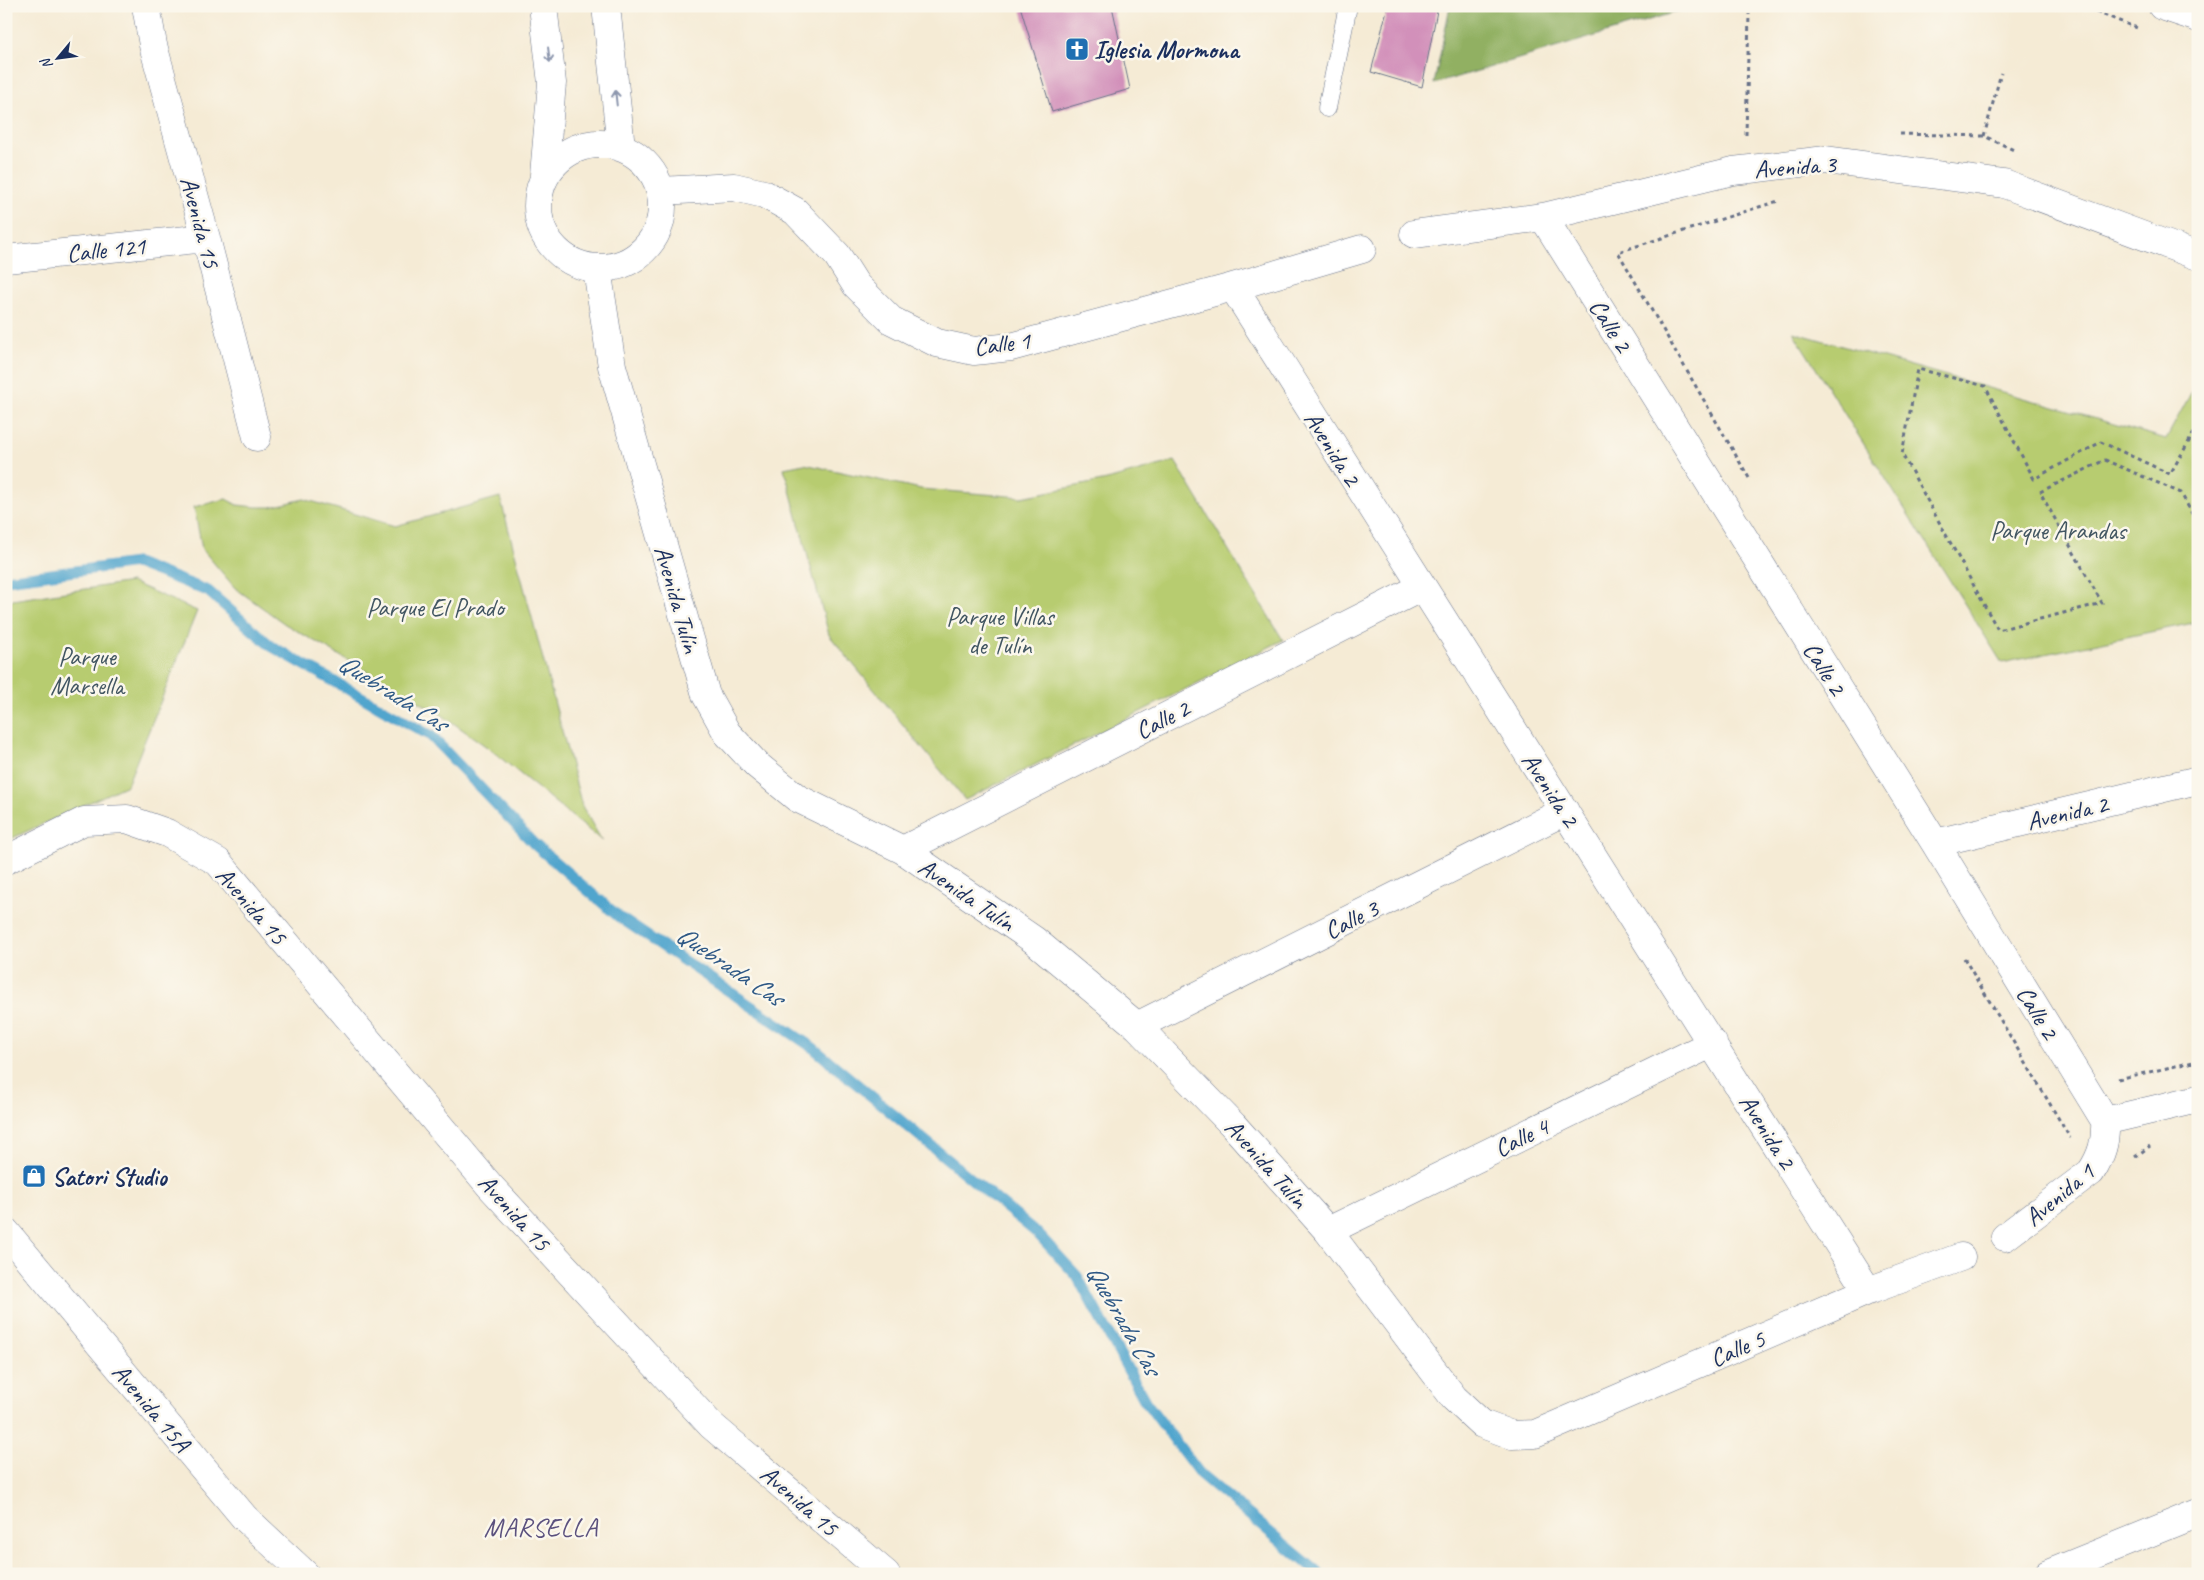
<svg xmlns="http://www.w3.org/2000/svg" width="2204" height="1580" font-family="Caveat,sans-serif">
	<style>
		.green { fill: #b7cc70; stroke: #697e67 }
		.forest { fill: #91b062; stroke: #567060 }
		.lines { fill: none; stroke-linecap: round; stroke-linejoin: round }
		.stream { stroke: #51a5cd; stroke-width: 11 }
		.building { fill: #d290ba }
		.service-casing { stroke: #677188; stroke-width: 19 }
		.minor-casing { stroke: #677188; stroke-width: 29 }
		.secondary-casing { stroke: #677188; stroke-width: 29 }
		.path { stroke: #677188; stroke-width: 3; stroke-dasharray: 4 4; stroke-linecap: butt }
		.service { stroke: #fff; stroke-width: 18 }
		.minor { stroke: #fff; stroke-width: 28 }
		.secondary { stroke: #fff; stroke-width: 28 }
		.oneway { stroke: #8d97ae }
		.labels { text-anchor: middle; stroke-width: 5; stroke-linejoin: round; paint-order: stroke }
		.poi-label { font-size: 25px; font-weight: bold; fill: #1b2f5e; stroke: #fbf7ec; text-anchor: start }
		.street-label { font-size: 25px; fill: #1b2f5e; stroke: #fbf7ec }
		.park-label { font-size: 25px; fill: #425662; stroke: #fbf7ec }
		.water-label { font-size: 26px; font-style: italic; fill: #2e5885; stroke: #fbf7ec }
		.neighbourhood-label { font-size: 26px; letter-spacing: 1px; fill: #5b517e; stroke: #fbf7ec }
	</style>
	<rect width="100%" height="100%" fill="#fbf7ec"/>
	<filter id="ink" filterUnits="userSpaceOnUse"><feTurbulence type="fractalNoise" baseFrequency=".02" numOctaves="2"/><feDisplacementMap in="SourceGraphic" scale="10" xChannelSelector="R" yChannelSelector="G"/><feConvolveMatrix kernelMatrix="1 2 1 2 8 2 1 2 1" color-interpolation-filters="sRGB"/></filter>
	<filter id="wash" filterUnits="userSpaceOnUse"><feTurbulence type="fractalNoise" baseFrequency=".0096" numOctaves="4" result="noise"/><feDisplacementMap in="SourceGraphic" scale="20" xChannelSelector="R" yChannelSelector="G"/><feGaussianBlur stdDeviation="1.12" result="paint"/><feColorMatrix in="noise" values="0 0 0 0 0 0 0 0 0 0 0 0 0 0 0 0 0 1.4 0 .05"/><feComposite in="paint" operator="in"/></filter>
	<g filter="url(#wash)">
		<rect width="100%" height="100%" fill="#f5ebd5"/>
		<path class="green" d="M1793,332L2166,439L2198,380V622L2002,663Z
			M1175,461L1283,640L965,800L829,635L784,468L804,464L921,489L1022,497L1107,480Z
			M500,497L582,806L602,841L491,750L442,715L285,624L235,588L202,549L194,507L226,499L237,505L256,507H271L304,499L395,526Z
			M131,582L197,611L127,785L6,841V601Z"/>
		<path class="forest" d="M1450,6H1696L1434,84Z"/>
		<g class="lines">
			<path class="stream" d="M6,580L136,563L208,591L271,646L431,736L534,844L619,917L812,1047L1038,1234L1077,1276L1145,1401L1200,1474L1320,1574"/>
		</g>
		<g id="blocks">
			<path class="building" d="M1020,6H1112L1130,89L1052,112Z
				M1388,6H1438L1422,87L1371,72Z"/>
		</g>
	</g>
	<g filter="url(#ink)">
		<use href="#blocks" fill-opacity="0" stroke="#677188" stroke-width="1"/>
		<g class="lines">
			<g class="service-casing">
				<path id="service" d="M1327,108L1348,6"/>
			</g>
			<g class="minor-casing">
				<path id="minor" d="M146,6L153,45L206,238L257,437
					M543,6L552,83L544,175
					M606,6L621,147
					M538 206a62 62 0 1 1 124 0a62 62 0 1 1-124 0Z
					M661,191L734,187L764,194L795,211L837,255L856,285L891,320L937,343L974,351L1011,347L1233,287L1362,249
					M1543,217L1935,843L2105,1121
					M1414,234L1543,217L1733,171L1826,160L2004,184L2198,256
					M6,259L206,238
					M597,269L612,366L706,695L727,733L757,765L797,798L903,850L1034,940L1137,1026L1233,1125L1328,1231L1454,1398L1482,1424L1512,1435L1535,1434L1868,1291L1961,1257
					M1233,287C1443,623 1659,955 1868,1291
					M1935,843L2198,780
					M903,850L1420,588
					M6,860L84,821L127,819L167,833L218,862L490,1186L711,1425L886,1574
					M1137,1026L1565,811
					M1328,1231L1713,1043
					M6,1232L244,1517L305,1574
					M2005,1237L2091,1172C2102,1155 2106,1141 2105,1121L2198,1099
					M2048,1574L2198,1513"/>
			</g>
			<g class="secondary-casing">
				<path id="secondary" d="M2162,6L2198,18"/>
			</g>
			<path class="path" d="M2081,6L2137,28
				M1900,134L1984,136L2016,151
				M1746,135L1749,14
				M1984,136L2001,73
				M2198,426L2170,474L2101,442L2034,479L1985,386L1918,369L1902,454L1998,630L2102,603L2040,492L2105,460L2181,493L2198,525
				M1749,478L1618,252L1778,201
				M1964,958L2070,1138
				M2118,1079L2198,1061
				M2135,1157L2150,1146"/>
			<use href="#service" class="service"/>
			<use href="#minor" class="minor"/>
			<use href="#secondary" class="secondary"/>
		</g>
		<defs><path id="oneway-shaft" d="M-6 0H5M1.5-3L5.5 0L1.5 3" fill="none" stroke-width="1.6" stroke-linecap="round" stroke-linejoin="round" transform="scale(1.25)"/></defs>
		<g class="oneway">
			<use href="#oneway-shaft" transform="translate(549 55) rotate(83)"/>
			<use href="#oneway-shaft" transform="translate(616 98) rotate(-96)"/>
		</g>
	</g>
	<defs>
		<g id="church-square" transform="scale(1.25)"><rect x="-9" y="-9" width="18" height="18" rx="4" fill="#1f6fb2" stroke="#fbf7ec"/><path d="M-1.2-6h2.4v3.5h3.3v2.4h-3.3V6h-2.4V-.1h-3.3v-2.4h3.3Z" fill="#fff"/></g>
		<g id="shop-square" transform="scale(1.25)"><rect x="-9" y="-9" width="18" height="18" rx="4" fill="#1f6fb2" stroke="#fbf7ec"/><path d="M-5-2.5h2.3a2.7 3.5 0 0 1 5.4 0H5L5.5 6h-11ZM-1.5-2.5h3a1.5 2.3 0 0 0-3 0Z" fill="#fff"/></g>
	</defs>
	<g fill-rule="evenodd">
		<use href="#church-square" x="1077" y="49"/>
		<use href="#shop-square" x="34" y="1176"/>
	</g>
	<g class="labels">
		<g class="poi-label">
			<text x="1094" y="58">Iglesia Mormona</text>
			<text x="52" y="1185">Satori Studio</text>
		</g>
		<g class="street-label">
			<text transform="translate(1795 166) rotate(-4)" y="9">Avenida 3</text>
			<text transform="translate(201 222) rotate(75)" y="9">Avenida 15</text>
			<text transform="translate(106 249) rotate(-6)" y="9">Calle 121</text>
			<text transform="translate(1611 325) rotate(58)" y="9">Calle 2</text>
			<text transform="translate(1002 343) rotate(-7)" y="9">Calle 1</text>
			<text transform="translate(1333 448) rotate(58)" y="9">Avenida 2</text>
			<text transform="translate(678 599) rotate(74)" y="9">Avenida Tulín</text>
			<text transform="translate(1825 668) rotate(58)" y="9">Calle 2</text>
			<text transform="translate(1162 719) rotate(-27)" y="9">Calle 2</text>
			<text transform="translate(1551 789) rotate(57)" y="9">Avenida 2</text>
			<text transform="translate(2067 812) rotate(-13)" y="9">Avenida 2</text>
			<text transform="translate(967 894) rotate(34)" y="9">Avenida Tulín</text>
			<text transform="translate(252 905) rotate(49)" y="9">Avenida 15</text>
			<text transform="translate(1351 919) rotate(-27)" y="9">Calle 3</text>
			<text transform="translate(2038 1012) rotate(59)" y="9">Calle 2</text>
			<text transform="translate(1768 1131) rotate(58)" y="9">Avenida 2</text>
			<text transform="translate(1521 1137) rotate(-26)" y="9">Calle 4</text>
			<text transform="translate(1267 1163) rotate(48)" y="9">Avenida Tulín</text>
			<text transform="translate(2059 1194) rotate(-40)" y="9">Avenida 1</text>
			<text transform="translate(515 1212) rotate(48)" y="9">Avenida 15</text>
			<text transform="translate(1737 1348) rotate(-23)" y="9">Calle 5</text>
			<text transform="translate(152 1407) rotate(50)" y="9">Avenida 15A</text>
			<text transform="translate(800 1500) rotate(41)" y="9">Avenida 15</text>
		</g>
		<g class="park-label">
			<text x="2058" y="539">Parque Arandas</text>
			<text x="435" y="616">Parque El Prado</text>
			<text x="1000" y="625">Parque Villas<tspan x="1000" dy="29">de Tulín</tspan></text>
			<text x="87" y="665">Parque<tspan x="87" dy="29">Marsella</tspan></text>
		</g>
		<g class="water-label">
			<text transform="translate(393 692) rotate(32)" y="9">Quebrada Cas</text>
			<text transform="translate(730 965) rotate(34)" y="9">Quebrada Cas</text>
			<text transform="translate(1124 1319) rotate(60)" y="9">Quebrada Cas</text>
		</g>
		<g class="neighbourhood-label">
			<text x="541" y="1536">MARSELLA</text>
		</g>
	</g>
	<rect width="2204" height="1580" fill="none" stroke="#fbf7ec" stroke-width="25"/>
	<g transform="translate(58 58) rotate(241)" stroke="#fbf7ec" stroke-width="4" paint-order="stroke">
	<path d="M0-4L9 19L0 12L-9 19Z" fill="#1b2f5e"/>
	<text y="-8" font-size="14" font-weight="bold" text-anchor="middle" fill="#1b2f5e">N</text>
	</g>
</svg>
